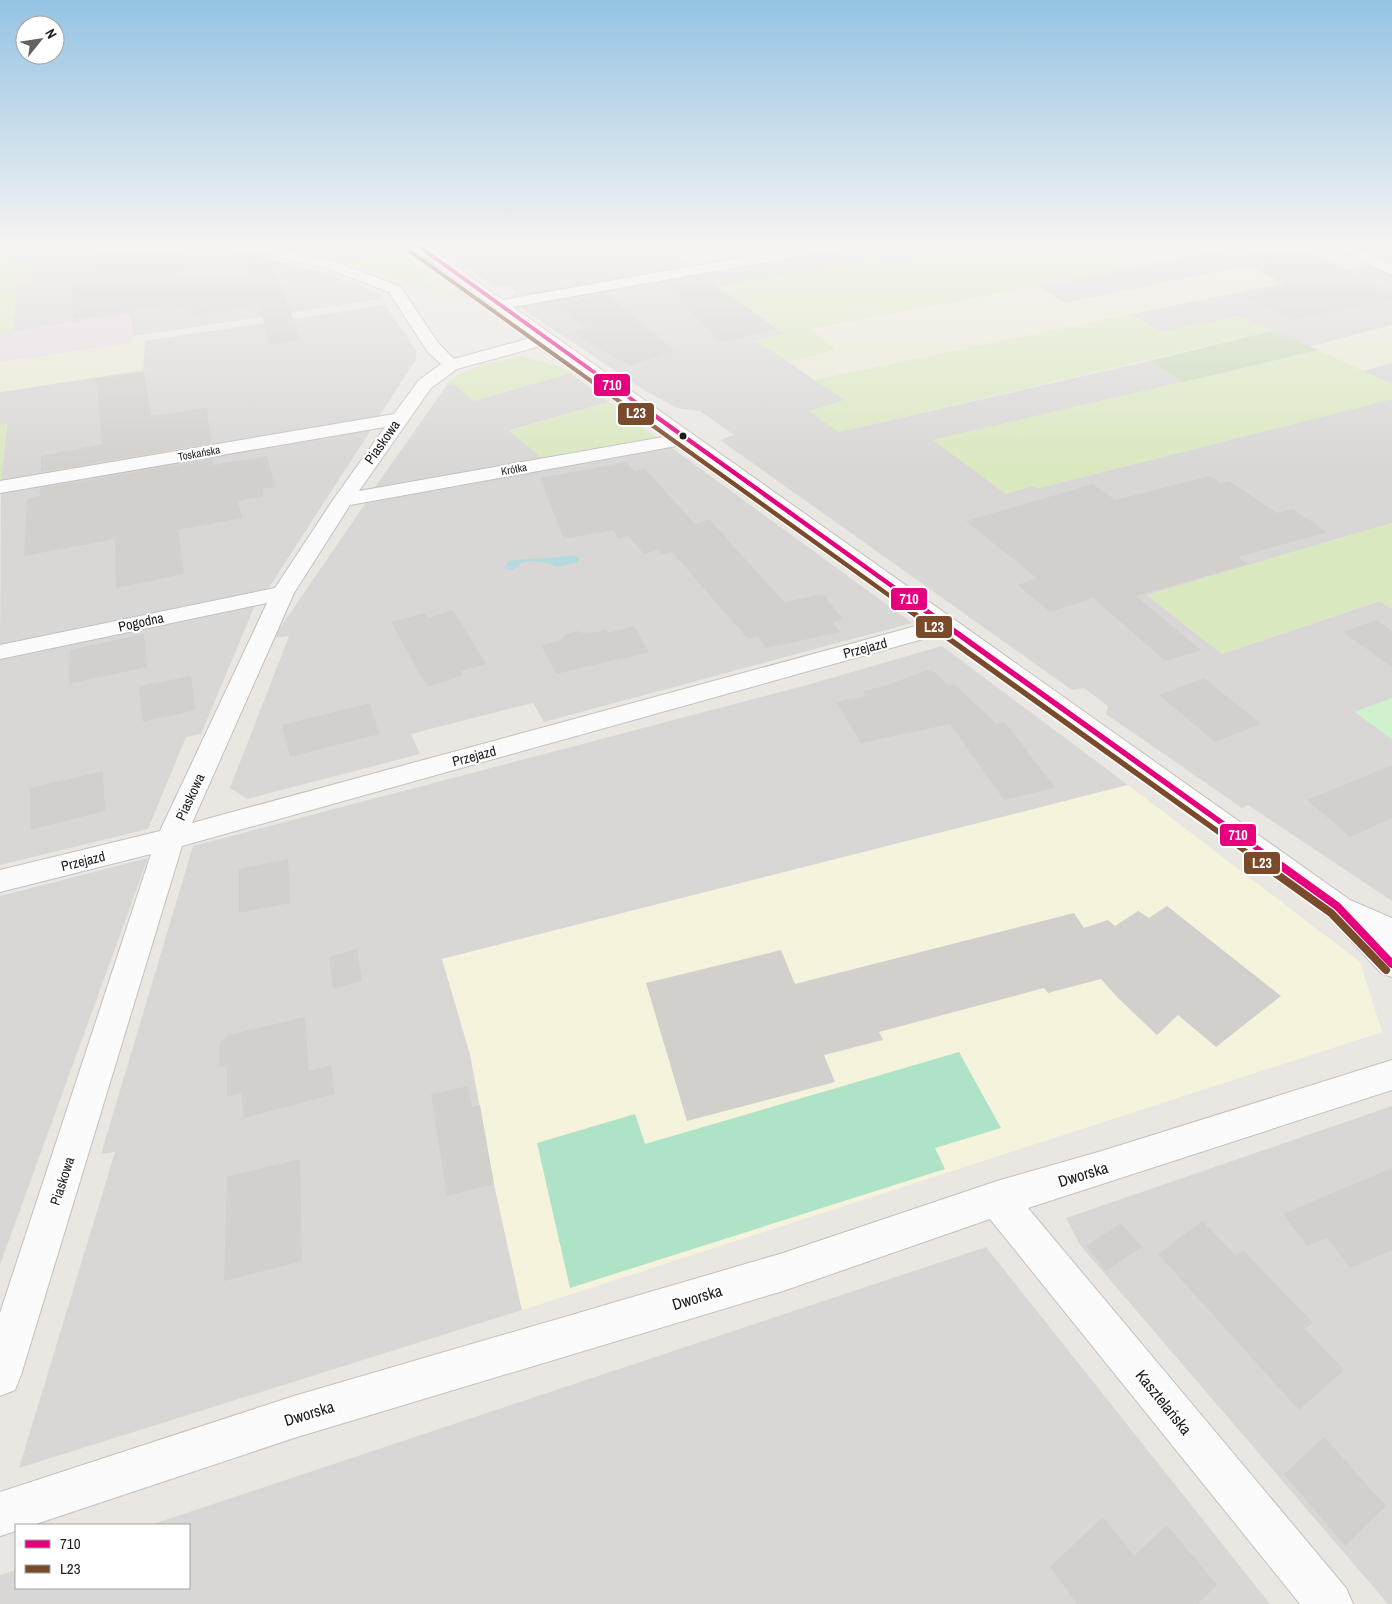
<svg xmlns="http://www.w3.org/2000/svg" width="1392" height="1604" font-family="'Archivo Narrow',sans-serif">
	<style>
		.residential { fill: #d9d7d5 }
		.industrial { fill: #e8dbe4 }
		.education { fill: #f6f3dd }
		.farmland { fill: #ecead6 }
		.grass { fill: #dae8c0 }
		.forest { fill: #c7d9b8 }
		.park { fill: #d0f1cd }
		.pitch { fill: #aee3c7 }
		.water { fill: #b6d9de }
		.building { fill: #d2cfcc }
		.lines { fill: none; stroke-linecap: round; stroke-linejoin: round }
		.minor-casing { stroke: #c2c1bf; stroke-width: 2 }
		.minor { fill: #fcfbfb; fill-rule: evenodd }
		.bus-1-far3-casing { stroke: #fff; stroke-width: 6 }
		.bus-1-far2-casing { stroke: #fff; stroke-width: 7 }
		.bus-1-far1-casing { stroke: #fff; stroke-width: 9 }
		.bus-1-casing { stroke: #fff; stroke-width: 11 }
		.bus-2-far3-casing { stroke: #fff; stroke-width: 6 }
		.bus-2-far2-casing { stroke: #fff; stroke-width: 7 }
		.bus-2-far1-casing { stroke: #fff; stroke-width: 9 }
		.bus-2-casing { stroke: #fff; stroke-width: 11 }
		.bus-1-far3 { stroke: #e5007d; stroke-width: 4 }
		.bus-1-far2 { stroke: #e5007d; stroke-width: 4.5 }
		.bus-1-far1 { stroke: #e5007d; stroke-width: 5.5 }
		.bus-1 { stroke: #e5007d; stroke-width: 8 }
		.bus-2-far3 { stroke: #7a4b2a; stroke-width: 4 }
		.bus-2-far2 { stroke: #7a4b2a; stroke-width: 4.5 }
		.bus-2-far1 { stroke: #7a4b2a; stroke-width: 5.5 }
		.bus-2 { stroke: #7a4b2a; stroke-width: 8 }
		.bus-dot { fill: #1b1b1b; stroke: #fff; stroke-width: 2 }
		.labels { text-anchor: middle; stroke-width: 4.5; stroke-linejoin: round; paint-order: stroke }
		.far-street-label { font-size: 11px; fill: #1b1b1b; stroke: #fff }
		.street-label { font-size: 14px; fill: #1b1b1b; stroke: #fff }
		.near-street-label { font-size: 16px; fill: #1b1b1b; stroke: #fff }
		.line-badge { stroke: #fff; stroke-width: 2 }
		.badge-label { font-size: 14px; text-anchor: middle; font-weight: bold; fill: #fff }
	</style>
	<rect width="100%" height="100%" fill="#eae7e3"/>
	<path class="residential" d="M0,245H211L338,276L345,284L356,283L380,294L381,299L134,336L129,314L13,332L17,286L32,264L8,266L10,247L0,248Z
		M268,245H392L398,249L395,251L399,254H404L343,263Z
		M434,245H664L690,268L515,300L510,297L516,292L509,286L495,287Z
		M857,245H989L890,264L880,258L689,292L706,307L737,300L785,334L757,341L846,400L838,432L1149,361L1183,382L934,440L1006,494L1031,486L1039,488L1392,399V523L1147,595L1222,654L1380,601L1392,609V698L1355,712L1392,739V901L1248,805L1242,808L1106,714L1108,706L1084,688L1072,690L720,440L734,435L700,411L677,408L644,390L518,306Z
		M1245,245H1327L1334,248L1065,303L1038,286Z
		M1353,245H1392V262Z
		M1370,265L1392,275V325L1309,347L1239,316L1162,332L1131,314Z
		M385,305L416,350V359L378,418L1,481L7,424L0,425V392L143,370L145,341Z
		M1392,363V384L1362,371Z
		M570,373L609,402L510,430L545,460L373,490L447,385L454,384L474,401Z
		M371,430L268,589L0,645L1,493Z
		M668,445L912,623L544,722L533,703L411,734L420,754L247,799L230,788L289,636L273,638L367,501L444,489Z
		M255,605L201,734L186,737L148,829L0,865V660Z
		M942,646L1128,785L442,959L470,1054L494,1184L522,1310L19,1468L115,1152L101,1154L193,846L807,685Z
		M148,858L0,1265V896Z
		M1392,1106V1604H1388L1080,1245L1066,1218Z
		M986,1247L1270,1604H0V1575L16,1570V1588H189V1525H150Z"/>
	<path class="industrial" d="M130,314L134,336L131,343L0,362V333Z"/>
	<path class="education" d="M1128,785L1360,962L1382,1032L522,1310L494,1184L470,1054L442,959Z"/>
	<path class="farmland" d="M664,245H821L690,268Z
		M1083,245H1245L1125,269Z
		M1334,248L1370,265L814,380L789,362L835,350L809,329L1038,286L1065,303Z
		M1392,325V363L1362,371L1309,347Z
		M145,341L143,370L0,392V362Z"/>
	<path class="grass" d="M989,245H1022L1025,247L1083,245L1125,269L810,329L836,350L789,362L756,341L785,334L737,300L706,307L688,292L881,258L890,264Z
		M11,247L8,266L32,263L30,284L17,286L13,332L0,333V248Z
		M404,254L428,277L423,279L435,288L441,286L460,301L441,293L343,263Z
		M1131,314L1162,332L1239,316L1272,331L838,432L809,411L845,400L814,380Z
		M1318,350L1392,384V399L1039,488L1031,486L1006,494L933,440Z
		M520,356L561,367L570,373L474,401L454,384L447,385C462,366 498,362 520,356Z
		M609,402L657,438L545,460L509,431Z
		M7,424L1,481L0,482V425Z
		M1392,523V609L1379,601L1222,654L1147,595Z"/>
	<path class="forest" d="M1272,331L1318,350L1183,382L1149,361Z"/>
	<path class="park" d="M1392,698V739L1355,712Z"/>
	<path class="pitch" d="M959,1052L1001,1128L935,1148L945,1169L570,1288L537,1143L635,1114L645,1144Z"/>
	<path class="water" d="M574,555L579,558L578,562L557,567L548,563L529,561L521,563L513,570L507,569L504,567L508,561C530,558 552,559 574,555Z"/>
	<path class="building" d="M91,245H123L124,250H132L133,253L172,248L173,253L179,252L184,277L214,273V277L249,272L243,250L270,256L301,340L270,345L259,305L193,315L192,305L177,307L176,304L73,319L72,283L94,280Z
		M1297,246L1361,276L1357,277L1392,293V299L1292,320L1240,294L1285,284L1234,258Z
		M702,275L776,329L720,343L662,282Z
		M605,293L674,350L630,366L572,333L588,328L556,306Z
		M144,372L151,416L207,408L211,443L41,472V456L102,444L96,379Z
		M267,456L275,487L262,489L264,496L238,501L242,518L178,530L184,574L116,588L115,539L24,556L27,499L40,496V488L212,459L213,465Z
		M627,462L634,472L645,469L695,524L709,519L784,602L823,594L843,619L833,622L840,632L766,648L758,636L748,639L672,552L662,555L658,550L644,554L628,536L618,539L614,530L564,539L540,478Z
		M1210,476L1221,483L1229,481L1277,513L1293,509L1327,532L1238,557L1248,564L1136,596L1201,650L1165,661L1093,598L1050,612L1018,585L1037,578L966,521L1093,484L1115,500Z
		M453,610L486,664L461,671L463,675L427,687L391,622L425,613L428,618Z
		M1376,620L1392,631V667L1343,632Z
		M634,626L649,652L556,674L541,645L561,640L566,634L577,631L586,634L606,630L607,633Z
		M144,634L147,667L69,684L70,650Z
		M931,669L949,686L954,684L997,724L1005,722L1055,788L1004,800L950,724L861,743L836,702L865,696L863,691L884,686Z
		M191,676L195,710L143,722L139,686Z
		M1204,678L1261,724L1215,742L1159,695Z
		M370,703L379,734L290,757L282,725Z
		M1392,765V818L1350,837L1307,800Z
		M103,771L105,811L30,830V788Z
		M288,859L290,903L239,913V869Z
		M1167,906L1281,996L1216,1047L1178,1015L1157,1035L1118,998L1101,979L1048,993L1044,988L879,1032L883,1040L824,1055L835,1082L687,1121L646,983L781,950L795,984L1074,913L1084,928L1108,920L1115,926L1138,911L1149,918Z
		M357,949L362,981L333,989L329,957Z
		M305,1017L309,1071L331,1065L335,1094L243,1118L242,1093L227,1097V1068L219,1065L220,1043L228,1035Z
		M468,1086L472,1107L480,1105L494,1184L447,1196L431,1094Z
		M300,1159L302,1261L224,1281L227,1177Z
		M1392,1168V1250L1350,1268L1327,1238L1307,1246L1283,1214Z
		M1202,1221L1236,1256L1243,1250L1313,1323L1305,1329L1344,1370L1299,1410L1158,1254Z
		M1121,1223L1142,1247L1106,1271L1086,1246Z
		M1324,1437L1386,1506L1345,1546L1284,1474Z
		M1103,1517L1134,1556L1167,1525L1217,1585L1198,1604H1077L1050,1567Z"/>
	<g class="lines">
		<g class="minor-casing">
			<path id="minor" d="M241,245H267L335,262L400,286L439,344L454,359L534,337L409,245H426L503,300L812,245H846L839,249L513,307L1350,900L1392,918V977L1381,973L1326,914L941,634L182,846L21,1375L15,1390L0,1396V1313L151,854L0,892V870L160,831L267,603L0,659V645L275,588L333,500L385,427L0,493V481L394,414L419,380L441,364L427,351L389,292L325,268L243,248ZM544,345L669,436L359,491L431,388L457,369ZM682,445L927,623L192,823L294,593L350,505Z
				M1332,245H1351L1392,265V275L1334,248Z
				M1392,1060V1090L1028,1208L1346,1588L1353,1604H1300L990,1219L783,1291L294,1438L33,1525H16V1531L0,1536V1492L294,1396L783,1253L997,1181L1105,1150Z"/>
		</g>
		<use href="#minor" class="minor"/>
		<g class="bus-1-far3-casing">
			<path id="bus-1-far3" d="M417,245L641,406"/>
		</g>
		<g class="bus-1-far2-casing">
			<path id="bus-1-far2" d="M640,405L924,609"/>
		</g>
		<g class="bus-1-far1-casing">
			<path id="bus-1-far1" d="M922,608L1282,866"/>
		</g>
		<g class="bus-1-casing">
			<path id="bus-1" d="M1280,865L1337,906L1392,964"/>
		</g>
		<g class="bus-2-far3-casing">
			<path id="bus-2-far3" d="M411,252L626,406"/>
		</g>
		<g class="bus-2-far2-casing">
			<path id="bus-2-far2" d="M624,405L908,609"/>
		</g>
		<g class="bus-2-far1-casing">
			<path id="bus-2-far1" d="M906,608L1266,866"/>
		</g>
		<g class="bus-2-casing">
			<path id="bus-2" d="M1264,865L1331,913L1386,970"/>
		</g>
		<use href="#bus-1-far3" class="bus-1-far3"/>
		<use href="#bus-1-far2" class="bus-1-far2"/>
		<use href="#bus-1-far1" class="bus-1-far1"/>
		<use href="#bus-1" class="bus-1"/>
		<use href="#bus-2-far3" class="bus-2-far3"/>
		<use href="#bus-2-far2" class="bus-2-far2"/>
		<use href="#bus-2-far1" class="bus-2-far1"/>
		<use href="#bus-2" class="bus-2"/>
	</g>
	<linearGradient id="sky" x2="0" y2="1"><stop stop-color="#94c3e4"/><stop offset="0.52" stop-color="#f6f4f2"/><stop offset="1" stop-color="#f6f4f2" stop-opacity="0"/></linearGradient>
	<rect width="1392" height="470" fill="url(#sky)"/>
	<circle class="bus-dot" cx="683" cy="436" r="4.5"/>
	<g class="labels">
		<g class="far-street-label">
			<text transform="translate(199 453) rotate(-10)" y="4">Toskańska</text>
			<text transform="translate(514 469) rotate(-10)" y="4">Krótka</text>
		</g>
		<g class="street-label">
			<text transform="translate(382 442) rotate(-55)" y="5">Piaskowa</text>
			<text transform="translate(141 622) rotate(-12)" y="5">Pogodna</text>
			<text transform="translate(865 648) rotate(-15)" y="5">Przejazd</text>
			<text transform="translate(474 756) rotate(-15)" y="5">Przejazd</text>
			<text transform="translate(190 797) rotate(-65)" y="5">Piaskowa</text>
			<text transform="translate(83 861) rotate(-14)" y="5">Przejazd</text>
			<text transform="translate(62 1181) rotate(-72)" y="5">Piaskowa</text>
		</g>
		<g class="near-street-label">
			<text transform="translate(1083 1174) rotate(-17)" y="6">Dworska</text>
			<text transform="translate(697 1297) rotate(-17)" y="6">Dworska</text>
			<text transform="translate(1164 1402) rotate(51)" y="6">Kasztelańska</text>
			<text transform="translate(309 1413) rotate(-17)" y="6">Dworska</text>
		</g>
	</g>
	<g class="line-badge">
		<rect x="593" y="373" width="38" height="24" rx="5" fill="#e5007d"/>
		<rect x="617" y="402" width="38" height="24" rx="5" fill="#7a4b2a"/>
		<rect x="890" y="587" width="38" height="24" rx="5" fill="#e5007d"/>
		<rect x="915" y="615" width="38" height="24" rx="5" fill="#7a4b2a"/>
		<rect x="1219" y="823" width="38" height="24" rx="5" fill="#e5007d"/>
		<rect x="1243" y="851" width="38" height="24" rx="5" fill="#7a4b2a"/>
	</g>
	<g class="badge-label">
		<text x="612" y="390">710</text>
		<text x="636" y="418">L23</text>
		<text x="909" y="604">710</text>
		<text x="934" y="632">L23</text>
		<text x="1238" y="840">710</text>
		<text x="1262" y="868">L23</text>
	</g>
	<rect x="15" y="1524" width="175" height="65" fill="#ffffff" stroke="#a4a4a4"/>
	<rect x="25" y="1540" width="25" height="8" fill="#e5007d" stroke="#a4a4a4"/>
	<text x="60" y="1549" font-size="15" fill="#1b1b1b">710</text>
	<rect x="25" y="1565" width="25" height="8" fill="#7a4b2a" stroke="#a4a4a4"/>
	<text x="60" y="1574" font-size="15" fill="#1b1b1b">L23</text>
	<g transform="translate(40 40) rotate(60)"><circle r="24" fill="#ffffff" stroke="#a4a4a4"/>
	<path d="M0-4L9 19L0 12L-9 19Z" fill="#636261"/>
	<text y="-8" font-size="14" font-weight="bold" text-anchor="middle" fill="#1b1b1b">N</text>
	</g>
</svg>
